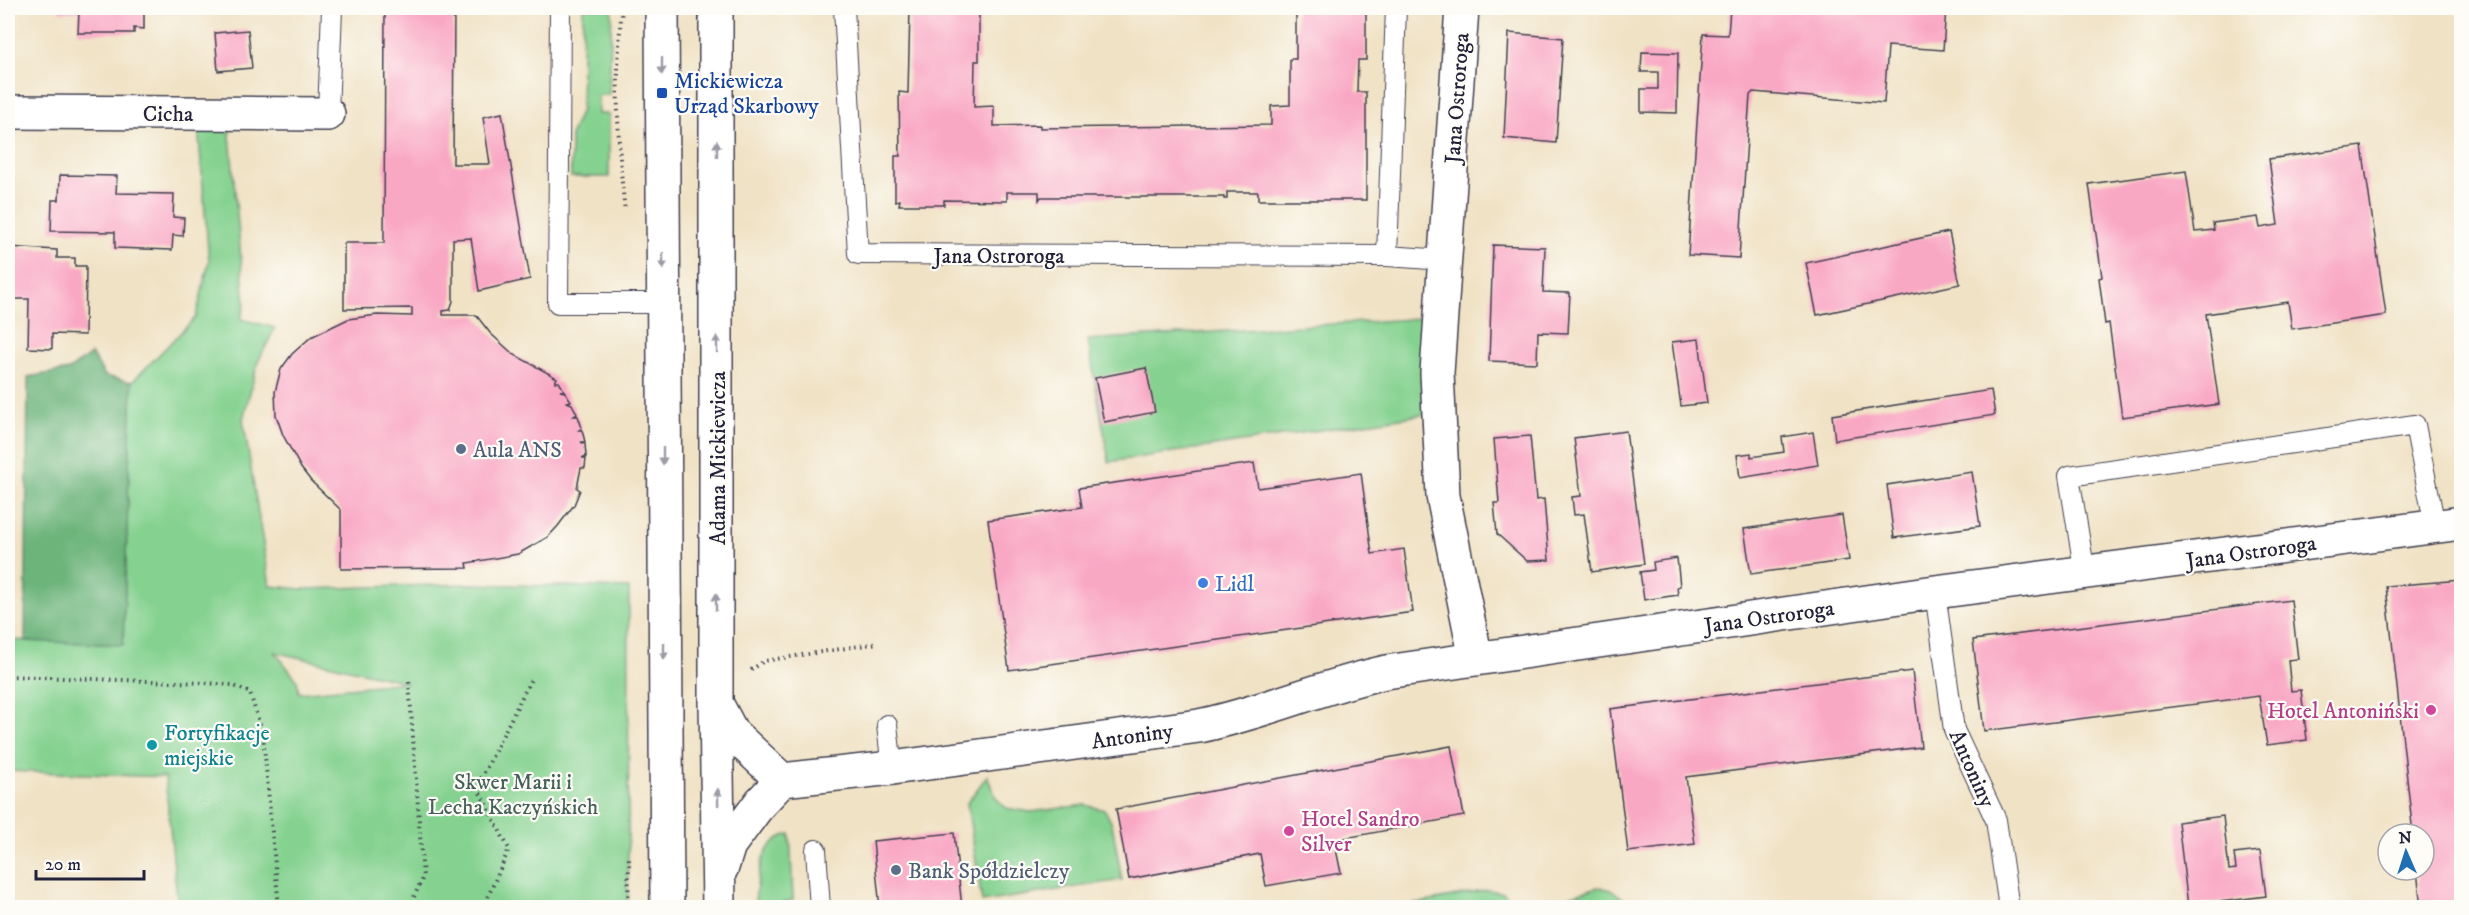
<svg xmlns="http://www.w3.org/2000/svg" width="2469" height="915" font-family="'IM FELL DW Pica',serif">
	<style>
		.green { fill: #85d290; stroke: #547a66; stroke-width: 1.5; fill-rule: evenodd }
		.forest { fill: #6cb47a; stroke: #476b5a; stroke-width: 1.5 }
		.building { fill: #f9a8c4 }
		.lines { fill: none; stroke-linecap: round; stroke-linejoin: round }
		.service-casing { stroke: #413f50; stroke-width: 22 }
		.minor-casing { stroke: #413f50; stroke-width: 36 }
		.tertiary-casing { stroke: #413f50; stroke-width: 36 }
		.path { stroke: #413f50; stroke-width: 4; stroke-dasharray: 1.5 4.5; stroke-linecap: butt }
		.service { stroke: #fff; stroke-width: 20 }
		.minor { stroke: #fff; stroke-width: 33 }
		.tertiary { stroke: #fff; stroke-width: 33 }
		.oneway { fill: #9c9ca7 }
		.transit-dot { fill: #1a4fb4; stroke: #fdfcf7; stroke-width: 2 }
		.service-dot { fill: #5c6f8a; stroke: #fdfcf7; stroke-width: 2 }
		.shop-dot { fill: #3f7fe0; stroke: #fdfcf7; stroke-width: 2 }
		.hotel-dot { fill: #d1479c; stroke: #fdfcf7; stroke-width: 2 }
		.culture-dot { fill: #0f9aa8; stroke: #fdfcf7; stroke-width: 2 }
		.labels { text-anchor: middle; stroke-width: 4.5; stroke-linejoin: round; paint-order: stroke }
		.transit-label { font-size: 22px; fill: #164399; stroke: #fdfcf7; text-anchor: start }
		.street-label { font-size: 22px; fill: #22223b; stroke: #fdfcf7 }
		.service-label { font-size: 22px; fill: #4e5e75; stroke: #fdfcf7; text-anchor: start }
		.shop-label { font-size: 22px; fill: #366cbe; stroke: #fdfcf7; text-anchor: start }
		.hotel-label { font-size: 22px; fill: #b23c85; stroke: #fdfcf7; text-anchor: end }
		.culture-label { font-size: 22px; fill: #0d838f; stroke: #fdfcf7; text-anchor: start }
		.park-label { font-size: 22px; fill: #456059; stroke: #fdfcf7 }
	</style>
	<rect width="100%" height="100%" fill="#fdfcf7"/>
	<filter id="ink" filterUnits="userSpaceOnUse"><feTurbulence type="fractalNoise" baseFrequency=".0167" numOctaves="2"/><feDisplacementMap in="SourceGraphic" scale="12" xChannelSelector="R" yChannelSelector="G"/><feConvolveMatrix kernelMatrix="1 2 1 2 8 2 1 2 1" color-interpolation-filters="sRGB"/></filter>
	<filter id="wash" filterUnits="userSpaceOnUse"><feTurbulence type="fractalNoise" baseFrequency=".008" numOctaves="4" result="noise"/><feDisplacementMap in="SourceGraphic" scale="24" xChannelSelector="R" yChannelSelector="G"/><feGaussianBlur stdDeviation="1.35" result="paint"/><feColorMatrix in="noise" values="0 0 0 0 0 0 0 0 0 0 0 0 0 0 0 0 0 1.4 0 .05"/><feComposite in="paint" operator="in"/></filter>
	<g filter="url(#wash)">
		<rect width="100%" height="100%" fill="#f0e2c5"/>
		<path class="green" d="M583,8H612L609,95H598V114H609V177H571V134L581,110Z
			M197,113H228L245,304L241,319L275,328L258,362L243,419L270,586L303,589L469,584L629,588L628,907H178L165,777L8,771V640L123,644L132,382L196,317L209,261ZM275,652L406,682H407L299,693L297,680Z
			M1441,317L1439,412L1109,462L1088,340Z
			M987,776L996,798L1006,808L1031,812L1085,805L1105,810L1112,824L1122,880L982,902L967,803Z
			M790,834L793,900L768,907H754C759,879 757,842 790,834Z
			M1598,887L1612,890L1633,907H1563L1570,896Z
			M1488,890L1504,893L1518,907H1400Z"/>
		<path class="forest" d="M91,354L105,376L132,382L123,645L25,641L28,377L69,370Z"/>
		<g id="blocks">
			<path class="building" d="M59,8H144V29L134,28V33H78L79,12H59Z
				M385,8H454L453,164H490L483,117L502,113L530,279L479,291L471,238L453,239V301L450,310L443,311V315H476L490,333L513,354L557,378L555,382H559L564,390L560,391L565,392L571,401L567,402L572,404L577,414L574,416H578L582,428L579,430H582L585,442H581L585,444L586,456L582,458H586L585,468H581L577,488L580,490L574,505L558,526L548,537L518,554L467,563L468,568L341,569V510L311,481L301,468L283,435L276,415L275,392L281,369L292,354L311,337L348,319L377,315L412,316V308L344,309V243H384Z
				M910,8H979V61H975L974,107L994,106V126L1040,125V128L1271,125V106L1290,105V59H1296V8H1366V60H1358L1357,92H1366V200H1258V192H1227V199H1224V197H1041L1039,200V192H1007V201L944,200V205H899L900,200L895,201V156H900L899,92L908,93Z
				M1730,8H1946L1943,50L1888,46L1884,103L1753,92L1750,95L1739,258L1688,255L1703,34L1728,35Z
				M248,30L252,68L218,71L215,33Z
				M1509,33L1563,38L1556,143L1504,138Z
				M1642,52L1678,53L1677,113L1641,112V89H1658V72H1641Z
				M2362,146L2386,315L2292,329L2288,302L2206,314L2219,404L2122,417L2109,323L2105,324L2099,278L2102,277L2089,184L2186,171L2195,232L2214,230L2213,223L2258,217L2260,228L2278,225L2269,159Z
				M60,175L117,176L116,193L174,194L173,217L184,218L183,236L173,235L172,250L115,248V232L51,231L52,200H59Z
				M1949,232L1960,284L1817,315L1806,263Z
				M1493,245L1545,247L1543,292L1570,293L1568,333L1538,332L1537,363L1489,361Z
				M8,247L57,250V258H75V266H86L85,335L52,334V349L28,348L29,299H8Z
				M1699,339L1707,403L1681,406L1672,342Z
				M1146,368L1155,412L1104,422L1095,378Z
				M1991,390L1995,415L1835,440L1832,415Z
				M1626,431L1644,564L1592,572L1584,514L1574,515L1572,497L1581,496L1574,438Z
				M1813,432L1818,465L1740,478L1737,455L1751,453V457L1784,452L1782,437Z
				M1530,436L1536,500L1544,499L1549,560L1527,561L1497,534L1494,503H1499L1494,439Z
				M1254,463L1258,488L1361,473L1372,554L1404,549L1413,612L1009,670L988,520L1082,507L1079,488Z
				M1972,472L1980,526L1894,538L1887,485Z
				M1842,515L1849,560L1751,574L1744,529Z
				M1677,558L1680,586L1677,587L1678,595L1644,600L1640,572L1654,570L1653,562Z
				M2462,580V908H2421L2417,870H2424V834H2413L2386,586Z
				M2291,600L2298,659L2288,660L2291,691L2301,690L2307,740L2267,745L2259,696L1984,731L1973,640Z
				M1912,671L1921,747L1686,777L1695,844L1628,852L1610,709Z
				M1451,746L1464,816L1334,840L1341,873L1266,886L1260,854L1129,879L1116,809Z
				M2223,816L2229,870L2236,869L2234,854L2260,851L2266,896L2188,906L2178,822Z
				M954,833L962,908H880L873,841Z"/>
		</g>
	</g>
	<g filter="url(#ink)">
		<use href="#blocks" fill-opacity="0" stroke="#413f50" stroke-width="1.5"/>
		<g class="lines">
			<g class="service-casing">
				<path id="service" d="M560,8L558,303H663
					M844,8L858,254L1387,256L1396,8
					M328,114L332,8
					M1387,256L1445,260
					M2085,574L2069,476L2415,425L2435,526
					M1935,592L1954,730L1996,820L2009,908
					M887,725L892,768
					M816,850L820,908"/>
			</g>
			<g class="minor-casing">
				<path id="minor" d="M1462,8L1437,373L1443,496L1476,659
					M8,112L328,114
					M892,768L1199,726C1263,713 1322,686 1386,672L1935,592L2462,523"/>
			</g>
			<g class="tertiary-casing">
				<path id="tertiary" d="M662,8L667,908
					M716,8V702L719,908
					M716,703L732,733L782,780
					M722,867L729,845L761,802L782,780L892,768"/>
			</g>
			<path class="path" d="M622,8C615,75 617,143 625,211
				M751,670L764,661L878,643
				M8,676L205,683L232,685L250,693L263,735L279,908
				M409,682L423,877L409,908
				M483,908L509,849L477,787L531,679
				M628,908L629,854"/>
			<use href="#service" class="service"/>
			<use href="#minor" class="minor"/>
			<use href="#tertiary" class="tertiary"/>
		</g>
		<defs><path id="oneway-solid" d="M-6-.8H1V-3.2L6.5 0L1 3.2V.8H-6Z" transform="scale(1.5)"/></defs>
		<g class="oneway">
			<use href="#oneway-solid" transform="translate(662 66) rotate(90)"/>
			<use href="#oneway-solid" transform="translate(717 149) rotate(-90)"/>
			<use href="#oneway-solid" transform="translate(663 261) rotate(90)"/>
			<use href="#oneway-solid" transform="translate(717 344) rotate(-90)"/>
			<use href="#oneway-solid" transform="translate(663 456) rotate(90)"/>
			<use href="#oneway-solid" transform="translate(716 602) rotate(-90)"/>
			<use href="#oneway-solid" transform="translate(664 651) rotate(90)"/>
			<use href="#oneway-solid" transform="translate(718 797) rotate(-91)"/>
		</g>
	</g>
	<rect class="transit-dot" x="656" y="87" width="12" height="12" rx="3"/>
	<g class="service-dot">
		<circle cx="461" cy="449" r="6"/>
		<circle cx="896" cy="870" r="6"/>
	</g>
	<circle class="shop-dot" cx="1203" cy="583" r="6"/>
	<g class="hotel-dot">
		<circle cx="2431" cy="710" r="6"/>
		<circle cx="1289" cy="831" r="6"/>
	</g>
	<circle class="culture-dot" cx="152" cy="745" r="6"/>
	<g class="labels">
		<g class="transit-label">
			<text x="674" y="88">Mickiewicza<tspan x="674" dy="25">Urząd Skarbowy</tspan></text>
		</g>
		<g class="street-label">
			<text transform="translate(1456 98) rotate(-86)" y="8">Jana Ostroroga</text>
			<text x="168" y="121">Cicha</text>
			<text x="999" y="263">Jana Ostroroga</text>
			<text transform="translate(717 458) rotate(-90)" y="8">Adama Mickiewicza</text>
			<text transform="translate(2251 551) rotate(-8)" y="8">Jana Ostroroga</text>
			<text transform="translate(1769 616) rotate(-8)" y="8">Jana Ostroroga</text>
			<text transform="translate(1132 735) rotate(-8)" y="8">Antoniny</text>
			<text transform="translate(1973 768) rotate(66)" y="8">Antoniny</text>
		</g>
		<g class="service-label">
			<text x="473" y="457">Aula ANS</text>
			<text x="908" y="878">Bank Spółdzielczy</text>
		</g>
		<g class="shop-label">
			<text x="1215" y="591">Lidl</text>
		</g>
		<g class="hotel-label">
			<text x="2419" y="718">Hotel Antoniński</text>
			<text x="1301" y="826" text-anchor="start">Hotel Sandro<tspan x="1301" dy="25">Silver</tspan></text>
		</g>
		<g class="culture-label">
			<text x="164" y="740">Fortyfikacje<tspan x="164" dy="25">miejskie</tspan></text>
		</g>
		<g class="park-label">
			<text x="513" y="789">Skwer Marii i<tspan x="513" dy="25">Lecha Kaczyńskich</tspan></text>
		</g>
	</g>
	<rect width="2469" height="915" fill="none" stroke="#fdfcf7" stroke-width="30"/>
	<g transform="translate(2406 852) rotate(357)"><circle r="28" fill="#fdfcf7" stroke="#a5a5ac" stroke-width="1.5"/>
	<path d="M0-4.5L10 22L0 15L-10 22Z" fill="#1f6fb2"/>
	<text y="-9" font-size="16" font-weight="bold" text-anchor="middle" fill="#22223b">N</text>
	</g>
	<path d="M36 870v9h108v-9" fill="none" stroke="#22223b" stroke-width="3"/>
	<text x="45" y="870" font-size="18" fill="#22223b" stroke="#fdfcf7" stroke-width="4.5" paint-order="stroke">20 m</text>
</svg>
